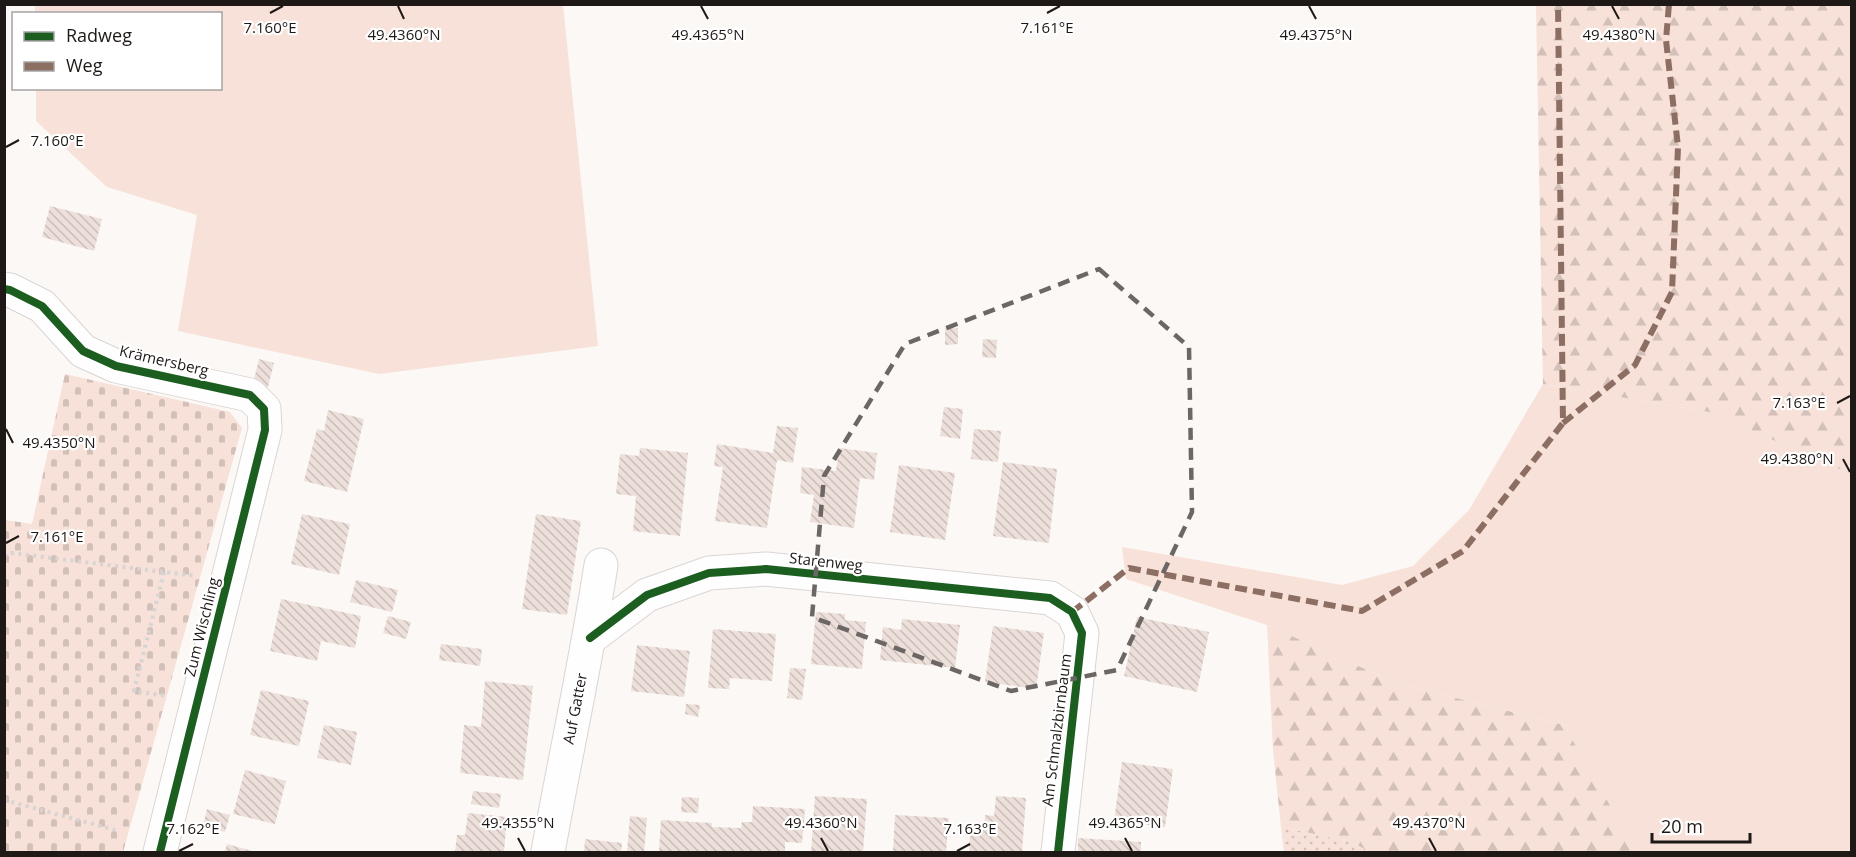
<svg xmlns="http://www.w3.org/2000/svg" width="1856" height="857" font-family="'Open Sans',sans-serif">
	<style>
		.green { fill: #f7e1d8 }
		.forest { fill: url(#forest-firs) }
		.cemetery { fill: url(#cemetery-stones) }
		.garden { fill: url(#garden-dots) }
		.building { fill: url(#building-back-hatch) }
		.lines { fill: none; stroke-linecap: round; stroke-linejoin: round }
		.minor-casing { stroke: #dad5d3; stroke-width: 35 }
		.path { stroke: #d6d4d4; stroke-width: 4; stroke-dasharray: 3 4.5; stroke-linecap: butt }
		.minor { stroke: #fffefe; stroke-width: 33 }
		.quiet { stroke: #8d6e63; stroke-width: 6; stroke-dasharray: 12 6; stroke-linecap: butt }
		.cycleway-casing { stroke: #fff; stroke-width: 11 }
		.cycleway { stroke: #1b5e20; stroke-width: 8 }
		.marked { fill: none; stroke: #6c6664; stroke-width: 4.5; stroke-dasharray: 12 8; stroke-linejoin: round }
		.ticks { fill: none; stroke: #1e1816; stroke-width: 2 }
		.labels { text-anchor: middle; stroke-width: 4.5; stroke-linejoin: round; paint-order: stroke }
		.street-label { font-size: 15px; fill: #1e1816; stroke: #fff }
		.ticks-label { font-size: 15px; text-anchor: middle; fill: #1e1816; stroke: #fff; stroke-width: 4.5; stroke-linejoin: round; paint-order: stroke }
	</style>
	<defs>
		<pattern id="forest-firs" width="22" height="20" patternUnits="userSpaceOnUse" patternTransform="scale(1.5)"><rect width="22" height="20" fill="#f7e1d8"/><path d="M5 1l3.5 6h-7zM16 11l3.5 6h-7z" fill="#d3c0b9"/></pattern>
		<pattern id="cemetery-stones" width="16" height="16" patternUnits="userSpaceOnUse" patternTransform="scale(1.5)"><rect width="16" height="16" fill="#f7e1d8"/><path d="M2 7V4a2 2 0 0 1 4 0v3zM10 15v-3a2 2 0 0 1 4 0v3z" fill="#d3c0b9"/></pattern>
		<pattern id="garden-dots" width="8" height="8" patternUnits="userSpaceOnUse" patternTransform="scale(1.5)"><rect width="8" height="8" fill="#f7e1d8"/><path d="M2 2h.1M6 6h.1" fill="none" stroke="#d3c0b9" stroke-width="1.8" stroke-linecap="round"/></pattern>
		<pattern id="building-back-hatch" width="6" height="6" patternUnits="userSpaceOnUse" patternTransform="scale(1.5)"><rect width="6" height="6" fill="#ede0da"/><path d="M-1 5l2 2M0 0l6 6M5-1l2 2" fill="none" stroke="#cbbfba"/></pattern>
	</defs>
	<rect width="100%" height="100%" fill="#fcf8f6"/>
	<path class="green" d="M35,5H563L598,346L379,374L178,331L197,215L107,187L36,121V89L220,88V14H35Z
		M1543,384L1709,412L1851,474V852H1639L1603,794L1564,725L1396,683L1267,625L1126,579L1122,547L1342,585L1413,566L1469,510Z"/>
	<path class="forest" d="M1536,5H1851V474L1709,412L1543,384Z
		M1267,625L1396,683L1564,725L1603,794L1639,852H1369L1352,842L1281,827L1273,750Z"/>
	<path class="cemetery" d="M65,374L230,412L242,428L123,852H5V520L32,524Z"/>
	<path class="garden" d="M1281,827L1352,842L1369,852H1284Z"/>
	<path class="building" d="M50,206L102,219L94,251L42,237Z
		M945,328H958V344L945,345Z
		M983,339L997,340L996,358L982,357Z
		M259,359L274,363L268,387L253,383Z
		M944,407L963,409L960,439L940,436Z
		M328,410L364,419L347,492L304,481L317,429L324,431Z
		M777,426L798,428L793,463L777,460L767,528L715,521L723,467L714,466L717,444L773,453Z
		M974,429L1001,431L998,462L971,459Z
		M640,448L688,453L680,536L633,531L636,496L616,494L620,454L639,456Z
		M839,448L877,453L874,480L860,478L854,528L810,522L814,495L800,493L802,467L836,471Z
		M1003,462L1057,469L1049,543L993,536Z
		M899,465L955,473L945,540L890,532Z
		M302,514L350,524L339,575L291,564Z
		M536,514L581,521L567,615L522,609Z
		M356,580L398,590L392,612L350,602Z
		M281,599L361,616L355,648L321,641L317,661L270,651Z
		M816,612L845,614V620L866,622L862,669L811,664Z
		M388,616L411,622L406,639L383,633Z
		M1137,617L1209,632L1197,692L1124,676Z
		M902,619L960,625L955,668L880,660L883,627L901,630Z
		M993,626L1044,633L1036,689L985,682Z
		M713,629L776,634L772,681L730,678L729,689L708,688Z
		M441,644L482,649L480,666L439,660Z
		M637,645L690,651L684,697L631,691Z
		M790,668L806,669L802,700L787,698Z
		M485,681L533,686L523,780L460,773L464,725L481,727Z
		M261,690L309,701L299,746L250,735Z
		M686,704L700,705L698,717L685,714Z
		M324,725L357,732L351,765L317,758Z
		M1122,762L1173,769L1165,827L1114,821Z
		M245,770L286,781L275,824L233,814Z
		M473,791L501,794L499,808L471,804Z
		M815,796L867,799L863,852H811Z
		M996,796L1026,798L1022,852H969L970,829H984L985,815L994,816Z
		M682,797L699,798L698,813L681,812Z
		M753,806L805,809L802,843L785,842V852H659L661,820L712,823V827L741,828L742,822H752Z
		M207,809L230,815L225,832L203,826Z
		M468,813L507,817L504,852H455L457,835H465Z
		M895,815L949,818L946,852H893Z
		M630,816L647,818L644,852H627Z
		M1078,838L1141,842V852H1078Z
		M585,839L622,843L621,852H584Z
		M227,844L256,852H225Z"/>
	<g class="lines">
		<g class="minor-casing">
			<g id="minor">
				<path d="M4,289L10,290L42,306L83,351L116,366L250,395L264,409L265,430L160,852"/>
				<path d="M590,638L647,595L709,573L766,569L1050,598L1072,612L1082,633L1058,852"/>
				<path id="s1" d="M548,852C565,757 586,662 601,565"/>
			</g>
		</g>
		<path class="path" d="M4,556L11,553L197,576
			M164,572L134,691L167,696
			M4,800L115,830"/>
		<use href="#minor" class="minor"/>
		<path class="quiet" d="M1563,423L1635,365L1672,292L1678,147L1666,40L1669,4
			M1072,612L1129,568L1362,611L1463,551L1563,423L1558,4"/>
		<g class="cycleway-casing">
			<path id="cycleway" d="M4,289L10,290L42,306L83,351L116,366L250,395L264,409L265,430L160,852
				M590,638L647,595L709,573L766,569L1050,598L1072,612L1082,633L1058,852"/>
		</g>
		<use href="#cycleway" class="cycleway"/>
	</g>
	<path class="marked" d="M1099,269L1189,347L1192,512L1117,670L1011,691L812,617L824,476L905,344Z"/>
	<path class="ticks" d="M398,6L404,19M701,6L708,19M1309,6L1316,19M1612,6L1619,19M270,13L283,6M1047,13L1060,6M6,147L19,140M1837,403L1850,396M6,429L13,443M1843,459L1850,472M6,543L19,536M518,838L525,851M821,838L828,851M1125,838L1132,851M1429,838L1436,851M179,851L193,844M957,851L970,844"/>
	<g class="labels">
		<g class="street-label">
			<text transform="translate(164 361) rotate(13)" y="5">Krämersberg</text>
			<text transform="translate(826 562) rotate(6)" y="5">Starenweg</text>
			<text transform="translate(202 627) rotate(-76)" y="5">Zum Wischling</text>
			<text dy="5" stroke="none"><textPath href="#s1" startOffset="146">Auf Gatter</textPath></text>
			<text transform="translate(1057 730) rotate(-83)" y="5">Am Schmalzbirnbaum</text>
		</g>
	</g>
	<g class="ticks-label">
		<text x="270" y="33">7.160°E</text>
		<text x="1047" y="33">7.161°E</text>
		<text x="404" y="40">49.4360°N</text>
		<text x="708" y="40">49.4365°N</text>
		<text x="1316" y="40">49.4375°N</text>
		<text x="1619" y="40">49.4380°N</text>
		<text x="57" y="146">7.160°E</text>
		<text x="1799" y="408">7.163°E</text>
		<text x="59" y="448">49.4350°N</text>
		<text x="1797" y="464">49.4380°N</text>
		<text x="57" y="542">7.161°E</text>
		<text x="518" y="828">49.4355°N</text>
		<text x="821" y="828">49.4360°N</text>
		<text x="1125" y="828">49.4365°N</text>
		<text x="1429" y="828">49.4370°N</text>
		<text x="193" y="834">7.162°E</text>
		<text x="970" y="834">7.163°E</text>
	</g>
	<rect width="1856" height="857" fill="none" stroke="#1e1816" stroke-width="12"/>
	<rect x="12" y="12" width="210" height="78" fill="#ffffff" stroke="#a5a3a2" stroke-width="1.5"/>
	<rect x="24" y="32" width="30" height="9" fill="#1b5e20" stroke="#a5a3a2" stroke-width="1.5"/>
	<text x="66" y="42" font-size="18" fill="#1e1816">Radweg</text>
	<rect x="24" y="62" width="30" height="9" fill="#8d6e63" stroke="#a5a3a2" stroke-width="1.5"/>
	<text x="66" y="72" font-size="18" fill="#1e1816">Weg</text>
	<path d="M1652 833v9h98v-9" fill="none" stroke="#1e1816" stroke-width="3"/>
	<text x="1661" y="833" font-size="18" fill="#1e1816" stroke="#ffffff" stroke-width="4.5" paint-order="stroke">20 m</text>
</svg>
